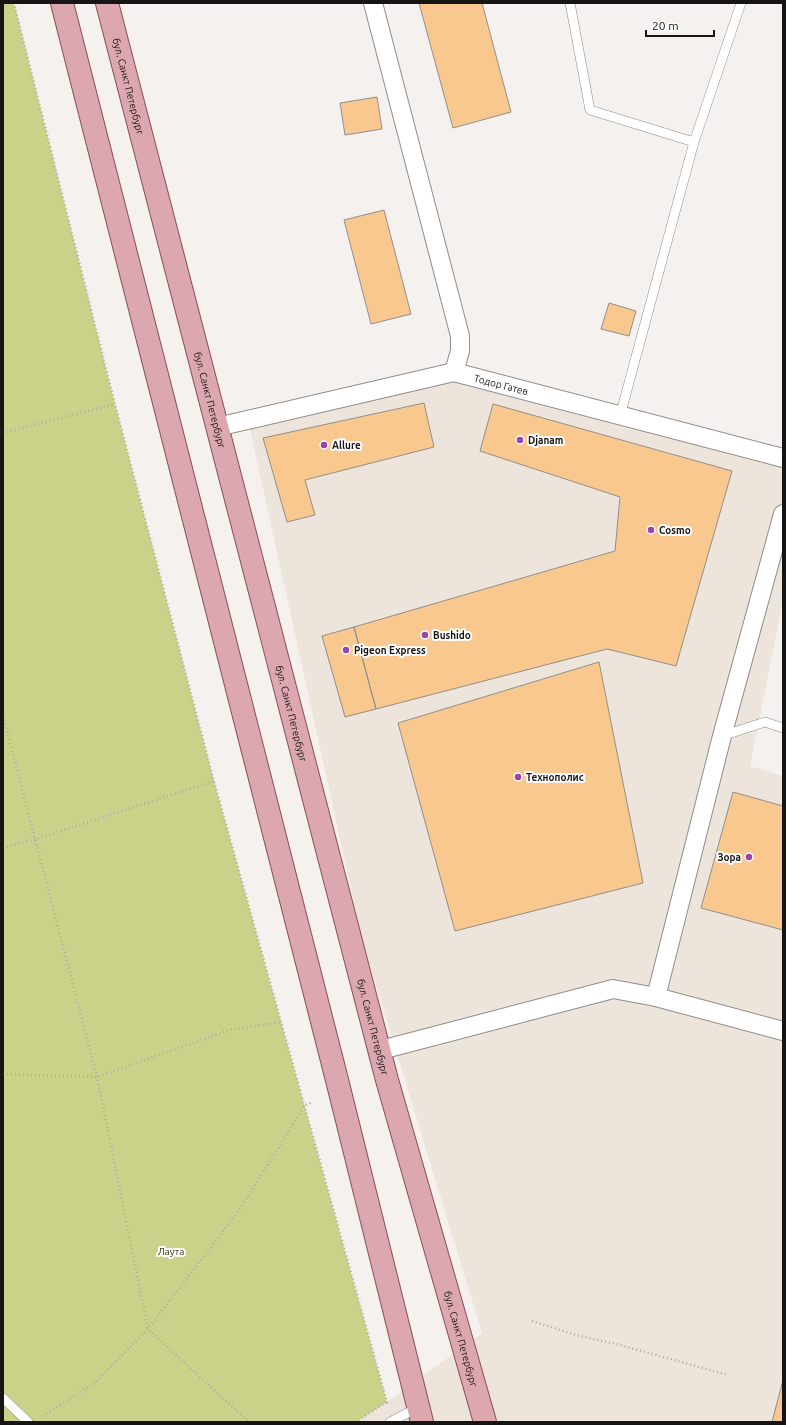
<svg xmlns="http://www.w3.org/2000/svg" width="786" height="1425" font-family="Ubuntu,sans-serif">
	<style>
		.built { fill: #ede4db }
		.green { fill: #cad289 }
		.building { fill: #f8c88f; stroke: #928f8c }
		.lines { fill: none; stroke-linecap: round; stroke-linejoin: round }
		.service-casing { stroke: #908d8a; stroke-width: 10 }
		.minor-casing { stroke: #908d8a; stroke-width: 20 }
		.primary-casing { stroke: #884e57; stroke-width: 24 }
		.path { stroke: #aeaba9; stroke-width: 2.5; stroke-dasharray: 1 3; stroke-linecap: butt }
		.service { stroke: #fff; stroke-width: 9 }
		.minor { stroke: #fff; stroke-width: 18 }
		.primary { stroke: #dda7b0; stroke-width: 22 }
		.poi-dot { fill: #9d41ac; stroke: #fff; stroke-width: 1.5 }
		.labels { text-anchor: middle; stroke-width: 4; stroke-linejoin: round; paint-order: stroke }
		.street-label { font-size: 10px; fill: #161514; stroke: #fff }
		.poi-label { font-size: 10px; font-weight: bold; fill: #161514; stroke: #fff; text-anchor: start }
		.park-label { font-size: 10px; fill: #2d2f08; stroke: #fff }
	</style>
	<rect width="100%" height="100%" fill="#f5f1ee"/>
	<path class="built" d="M454,372L783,458V600L750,766L783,776V1422H356L387,1402L482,1333L362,939L248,420Z"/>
	<path class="green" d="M3,3H14L115,404L214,781L387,1402L356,1422H3Z"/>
	<path class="building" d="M419,3H482L511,112L453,128Z
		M377,97L382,129L345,135L340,103Z
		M384,210L411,314L371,324L344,220Z
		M609,303L636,311L629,336L601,329Z
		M424,403L434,447L305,480L315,515L287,522L263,438Z
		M493,404L732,471L676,666L607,649L376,709L354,627L615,551L620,497L480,451Z
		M354,627L376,709L345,717L322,636Z
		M599,662L643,883L455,931L398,723Z
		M733,792L783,806V930L701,908Z
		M783,1380V1422H772Z"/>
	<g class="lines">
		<g class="service-casing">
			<path id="service" d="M570,3L590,110L694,142
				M620,416L694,142L741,3
				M722,736L765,722L783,728
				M3,1398L28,1422
				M390,1422L419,1407"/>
		</g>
		<g class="minor-casing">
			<g id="minor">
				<path d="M373,3L460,336V351L454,372"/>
				<path id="s1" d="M217,427L454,372L783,458"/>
				<path d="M656,997L722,736L783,514"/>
				<path d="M381,1050L613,989L656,997L783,1031"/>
			</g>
		</g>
		<g class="primary-casing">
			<g id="primary">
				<path d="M62,3L337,1080L422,1422"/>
				<path id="s2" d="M107,3L387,1080L485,1422"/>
			</g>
		</g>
		<path class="path" d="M14,3L115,404L214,781L388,1405
			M3,433L115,404
			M3,716L97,1077L148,1329L249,1422
			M3,848L36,839L214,781
			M3,1074L97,1077L229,1030L282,1022
			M532,1321L576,1335L620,1345L728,1375
			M43,1416L96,1382L148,1329L240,1209L305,1105L313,1102
			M355,1422L387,1402"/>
		<use href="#service" class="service"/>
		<use href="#minor" class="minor"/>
		<use href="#primary" class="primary"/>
	</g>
	<g class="poi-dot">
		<circle cx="520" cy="440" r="4"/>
		<circle cx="324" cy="445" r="4"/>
		<circle cx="651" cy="530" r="4"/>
		<circle cx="425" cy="635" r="4"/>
		<circle cx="346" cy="650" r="4"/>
		<circle cx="518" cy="777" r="4"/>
		<circle cx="749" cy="857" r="4"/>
	</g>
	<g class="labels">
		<g class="street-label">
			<text dy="4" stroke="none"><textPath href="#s2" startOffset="86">бул. Санкт Петербург</textPath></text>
			<text dy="4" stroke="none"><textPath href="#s1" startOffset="292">Тодор Гатев</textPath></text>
			<text dy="4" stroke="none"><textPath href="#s2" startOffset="410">бул. Санкт Петербург</textPath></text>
			<text dy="4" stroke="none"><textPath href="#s2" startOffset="734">бул. Санкт Петербург</textPath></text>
			<text dy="4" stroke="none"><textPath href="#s2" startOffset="1058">бул. Санкт Петербург</textPath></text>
			<text dy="4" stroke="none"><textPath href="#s2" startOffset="1382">бул. Санкт Петербург</textPath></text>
		</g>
		<g class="poi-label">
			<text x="528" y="444">Djanam</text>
			<text x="332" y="449">Allure</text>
			<text x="659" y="534">Cosmo</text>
			<text x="433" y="639">Bushido</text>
			<text x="354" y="654">Pigeon Express</text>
			<text x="526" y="781">Технополис</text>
			<text x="741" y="861" text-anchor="end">Зора</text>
		</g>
		<g class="park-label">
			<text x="171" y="1255">Лаута</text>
		</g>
	</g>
	<rect width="786" height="1425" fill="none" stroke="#161514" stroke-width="8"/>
	<path d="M646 30v6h68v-6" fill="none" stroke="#161514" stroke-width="2"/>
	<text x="652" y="30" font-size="12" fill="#161514" stroke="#ffffff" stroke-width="3" paint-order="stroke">20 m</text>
</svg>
